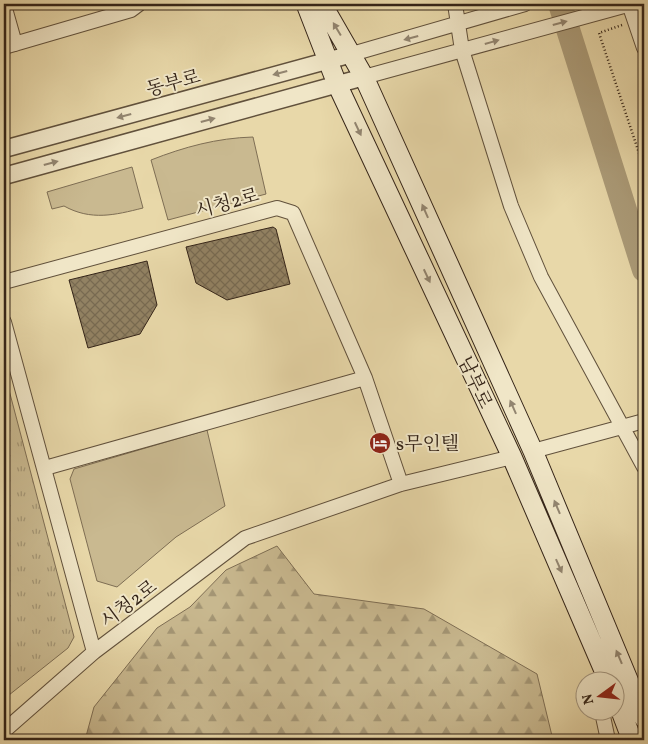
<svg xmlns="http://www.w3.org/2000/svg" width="648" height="744" font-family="Vollkorn,'Noto Serif KR',serif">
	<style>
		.grass { fill: #c9b990; stroke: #7e6e54 }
		.forest { fill: url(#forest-firs); stroke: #7e6e54 }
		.park { fill: url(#park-tufts); stroke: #7e6e54 }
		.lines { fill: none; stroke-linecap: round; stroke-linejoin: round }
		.river { stroke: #ab9b78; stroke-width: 24 }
		.building { fill: url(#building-cross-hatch); stroke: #342418 }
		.minor-casing { stroke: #61513c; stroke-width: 16 }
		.tertiary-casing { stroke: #61513c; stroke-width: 19 }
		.secondary-casing { stroke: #342418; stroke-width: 21 }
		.path { stroke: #342418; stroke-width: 2.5; stroke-dasharray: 1 2.5; stroke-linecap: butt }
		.minor { stroke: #f0e6c7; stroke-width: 14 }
		.tertiary { stroke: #f0e6c7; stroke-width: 16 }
		.secondary { stroke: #f0e6c7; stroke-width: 19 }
		.oneway { fill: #928570 }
		.labels { text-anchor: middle; stroke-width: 4; stroke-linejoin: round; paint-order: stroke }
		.street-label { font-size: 19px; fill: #342418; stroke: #f0e6c7 }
		.poi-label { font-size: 19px; fill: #342418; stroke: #f0e6c7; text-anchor: start }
	</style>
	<defs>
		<pattern id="forest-firs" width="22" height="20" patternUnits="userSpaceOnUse" patternTransform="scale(1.25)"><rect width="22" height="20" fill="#c9b990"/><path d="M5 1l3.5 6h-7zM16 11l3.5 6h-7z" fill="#a49675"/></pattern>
		<pattern id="park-tufts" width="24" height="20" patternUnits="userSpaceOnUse" patternTransform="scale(1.25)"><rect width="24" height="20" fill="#c9b990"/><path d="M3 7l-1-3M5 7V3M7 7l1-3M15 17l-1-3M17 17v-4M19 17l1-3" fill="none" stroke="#a49675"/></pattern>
		<pattern id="building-cross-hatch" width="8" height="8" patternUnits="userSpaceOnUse" patternTransform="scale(1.25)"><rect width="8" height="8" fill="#928263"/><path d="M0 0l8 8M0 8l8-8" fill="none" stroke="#786a51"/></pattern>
	</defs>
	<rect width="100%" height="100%" fill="#e8d8a9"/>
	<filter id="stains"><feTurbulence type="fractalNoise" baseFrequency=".004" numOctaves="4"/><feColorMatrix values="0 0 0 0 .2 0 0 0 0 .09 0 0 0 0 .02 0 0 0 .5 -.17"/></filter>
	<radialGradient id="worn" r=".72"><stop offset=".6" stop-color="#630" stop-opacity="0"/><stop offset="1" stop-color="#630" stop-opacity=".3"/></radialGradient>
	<path class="grass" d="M253,137L266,194L168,220L151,160C184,147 217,138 253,137Z
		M132,167L143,208C115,215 91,221 64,206L52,209L47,192Z
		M207,430L225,506L176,537L117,587L97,581L70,479L74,469Z"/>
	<path class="forest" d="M277,546L314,594L424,609L537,674L553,740H85L94,707L157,628L190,607L226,570Z"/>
	<path class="park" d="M4,371L74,637L68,648L4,699Z"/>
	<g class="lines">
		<path class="river" d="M560,4L644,270"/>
	</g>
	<path class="building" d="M273,227L276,229L290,284L227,300L196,283L186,247Z
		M147,261L157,305L140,334L88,348L69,280Z"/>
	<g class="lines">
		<g class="minor-casing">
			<path id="minor" d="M455,4L462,50L511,206L541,277L644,467
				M629,4L644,48
				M4,5L15,44
				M4,47L131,10L139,4
				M352,54L525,4
				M364,77L631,4
				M4,282L277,208L293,213L365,378L401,484
				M4,322L94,652
				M533,451L644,421
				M45,468L365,378
				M602,712L608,740
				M4,731L94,652L245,538L401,484L512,457"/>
		</g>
		<g class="tertiary-casing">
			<path id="tertiary" d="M4,149L352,54
				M4,176L364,77"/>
		</g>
		<g class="secondary-casing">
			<path id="secondary" d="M306,4L337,84L512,457L609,682
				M322,4L364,77L533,451L644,718
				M616,698L632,740"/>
		</g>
		<path class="path" d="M622,25L599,33L644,168"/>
		<use href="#minor" class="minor"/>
		<use href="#tertiary" class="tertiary"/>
		<use href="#secondary" class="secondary"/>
	</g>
	<defs><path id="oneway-solid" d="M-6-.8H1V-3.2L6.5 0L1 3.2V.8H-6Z" transform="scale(1.25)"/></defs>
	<g class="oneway">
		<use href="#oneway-solid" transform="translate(560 23) rotate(-15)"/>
		<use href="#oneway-solid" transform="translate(337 29) rotate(-121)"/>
		<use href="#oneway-solid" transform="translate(411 38) rotate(165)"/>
		<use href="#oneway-solid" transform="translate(492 42) rotate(-16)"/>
		<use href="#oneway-solid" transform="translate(280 73) rotate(165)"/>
		<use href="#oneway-solid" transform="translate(124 116) rotate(165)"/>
		<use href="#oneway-solid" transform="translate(208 120) rotate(-15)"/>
		<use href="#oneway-solid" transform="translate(358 129) rotate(65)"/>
		<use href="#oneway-solid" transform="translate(51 163) rotate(-15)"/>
		<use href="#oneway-solid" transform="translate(425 211) rotate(-114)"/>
		<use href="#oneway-solid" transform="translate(427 276) rotate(65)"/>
		<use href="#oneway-solid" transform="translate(513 407) rotate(-114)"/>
		<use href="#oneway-solid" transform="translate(557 507) rotate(-113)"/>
		<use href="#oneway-solid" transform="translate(559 566) rotate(66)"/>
		<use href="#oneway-solid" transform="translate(619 657) rotate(-113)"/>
	</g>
	<defs>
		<g id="hotel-disc" transform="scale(1.125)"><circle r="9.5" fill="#8f2418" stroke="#f0e6c7"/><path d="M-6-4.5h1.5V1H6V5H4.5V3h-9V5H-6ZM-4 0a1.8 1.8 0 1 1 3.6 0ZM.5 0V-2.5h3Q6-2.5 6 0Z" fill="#fff"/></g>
	</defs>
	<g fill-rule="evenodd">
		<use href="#hotel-disc" x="380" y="443"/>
	</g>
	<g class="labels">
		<g class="street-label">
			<text transform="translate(173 82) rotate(-15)" y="7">동부로</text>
			<text transform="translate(227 202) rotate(-15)" y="7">시청2로</text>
			<text transform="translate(476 382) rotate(65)" y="7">남부로</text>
			<text transform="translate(128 603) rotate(-37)" y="7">시청2로</text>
		</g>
		<g class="poi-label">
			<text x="396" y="450">s무인텔</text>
		</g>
	</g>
	<rect width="648" height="744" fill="none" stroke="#e8d8a9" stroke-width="20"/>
	<rect x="5" y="5" width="638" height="734" fill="none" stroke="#342418" stroke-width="2.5"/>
	<rect x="10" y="10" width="628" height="724" fill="none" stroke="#342418"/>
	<g transform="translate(600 696) rotate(255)"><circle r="24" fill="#f0e6c7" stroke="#a59881"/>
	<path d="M0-4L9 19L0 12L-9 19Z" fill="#8f2418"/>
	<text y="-8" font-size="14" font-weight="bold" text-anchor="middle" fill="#342418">N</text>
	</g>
	<rect width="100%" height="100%" filter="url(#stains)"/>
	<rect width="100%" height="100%" fill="url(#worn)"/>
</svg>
